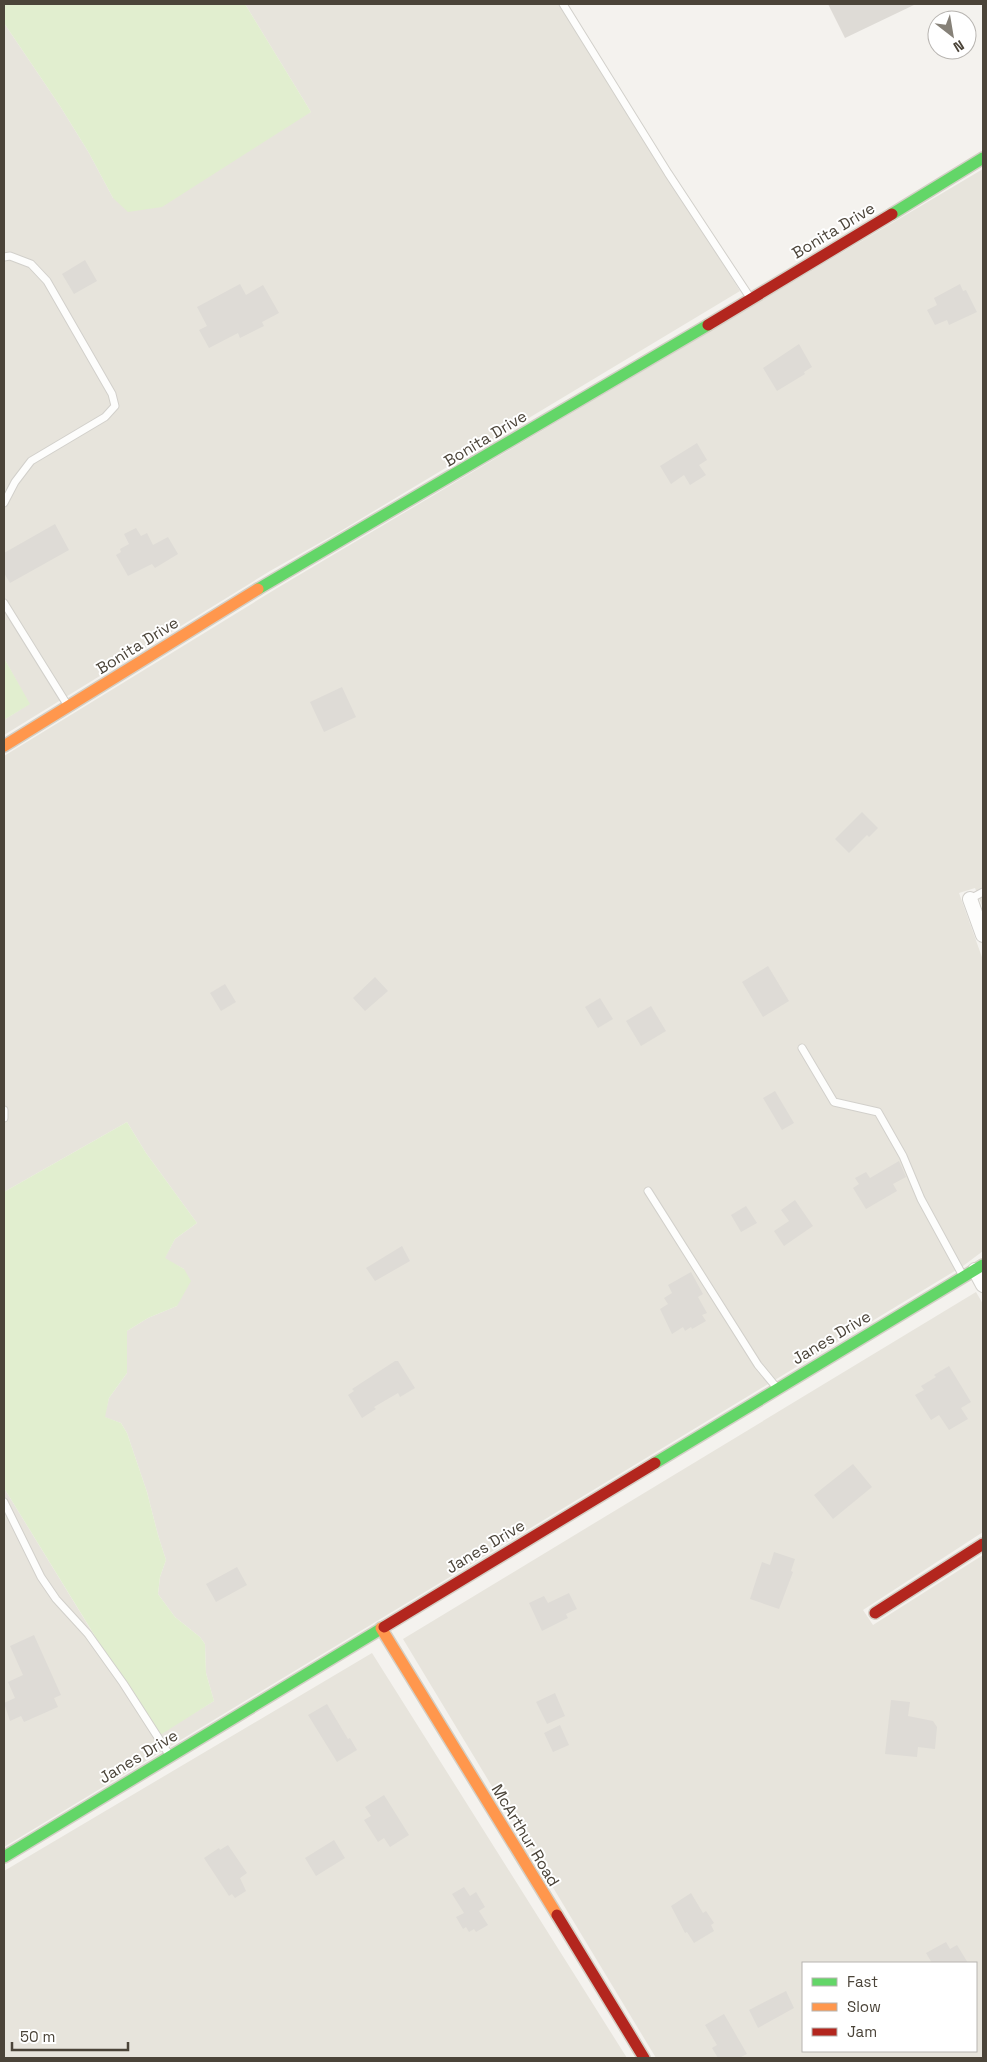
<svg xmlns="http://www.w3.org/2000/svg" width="987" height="2062" font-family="'Space Grotesk',sans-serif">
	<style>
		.residential { fill: #e7e4dc; fill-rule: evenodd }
		.green { fill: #e1eecf }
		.building { fill: #dedbd6 }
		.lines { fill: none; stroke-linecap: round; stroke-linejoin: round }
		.lane-casing { stroke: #d2d0cb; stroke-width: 9 }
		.street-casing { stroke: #d2d0cb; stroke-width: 16 }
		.fast-casing { stroke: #d3cfc5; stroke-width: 14 }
		.slow-casing { stroke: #d3cfc5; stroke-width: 14 }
		.jam-casing { stroke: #d3cfc5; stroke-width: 14 }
		.lane { stroke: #fdfdfc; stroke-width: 7 }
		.street { stroke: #fdfdfc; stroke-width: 14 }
		.fast { stroke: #63d668; stroke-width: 11 }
		.slow { stroke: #ff974d; stroke-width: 11 }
		.jam { stroke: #b3261e; stroke-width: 11 }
		.labels { text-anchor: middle; stroke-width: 4; stroke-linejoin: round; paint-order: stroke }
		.street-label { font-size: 16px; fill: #4b4439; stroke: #fff }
	</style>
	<rect width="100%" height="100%" fill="#f4f2ee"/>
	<path class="residential" d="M245,4H561L740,291L339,532L270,571L4,735V720L29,704L4,658V23L60,106L89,153L113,198L311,112Z
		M983,169V908L975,888L959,893L983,960V1251L963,1266L4,1847V1488L156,1736L214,1701L206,1673L205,1644L200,1637L175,1617L158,1594L160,1577L166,1560L158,1535L147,1492L127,1433L121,1423L104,1417L109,1398L127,1373V1331L148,1318L177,1306L184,1269L164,1259L175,1239L197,1223L146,1153L127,1122L4,1192V756L279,587Z
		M976,1292L983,1304V1532L863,1610L873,1625L983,1555V2058H656L403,1639ZM803,1963H976V2051H803Z
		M372,1653L627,2058H4V1871Z"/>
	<path class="green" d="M4,4H245L311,112L162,207L128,212L113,198L89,153L60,106L4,23Z
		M4,658L30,704L4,720Z
		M127,1122L146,1153L197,1223L175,1239L165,1258L184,1269L191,1281L177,1306L148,1318L127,1331V1373L109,1398L105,1417L121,1423L127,1433L147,1492L158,1535L166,1560L160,1577L158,1594L175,1617L200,1637L205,1644L206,1673L214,1701L157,1737L4,1488V1192Z"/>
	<path class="building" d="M828,4H916L845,38Z
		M85,260L97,281L74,294L62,274Z
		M240,284L246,295L263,285L279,313L262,322L264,326L240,338L238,333L209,348L199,330L207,326L197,307Z
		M960,284L963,291L966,290L977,312L949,325L947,320L935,325L927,310L937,305L934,298Z
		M799,344L812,367L804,372L805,374L777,391L763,368Z
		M697,443L707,460L699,465L706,475L690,485L684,475L671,484L660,466Z
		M55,524L69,550L10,583L4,573V553Z
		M136,528L141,536L147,533L153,545L168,537L178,554L155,568L152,564L128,576L116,555L121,552L120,549L129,544L124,534Z
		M342,687L356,717L324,732L310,702Z
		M862,812L878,828L869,837L867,835L849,853L835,839Z
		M768,966L789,1001L763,1017L742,982Z
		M375,977L388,991L365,1011L353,998Z
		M225,984L236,1002L221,1011L210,993Z
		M600,998L613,1019L598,1028L585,1007Z
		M651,1006L666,1031L641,1046L626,1021Z
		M775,1091L794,1123L782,1130L763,1098Z
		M899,1161L906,1177L893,1184L897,1191L866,1209L853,1188L859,1184L855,1178L866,1172L870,1178Z
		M795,1200L813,1226L784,1246L774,1231L789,1221L781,1210Z
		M746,1206L757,1223L741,1232L731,1215Z
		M402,1246L410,1261L375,1281L366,1268Z
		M691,1272L703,1294L698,1297L707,1313L702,1315L706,1321L692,1329L691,1327L685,1331L683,1327L672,1334L660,1309L668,1304L664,1298L672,1293L668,1285Z
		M395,1361H398L415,1388L400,1397L398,1393L374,1407L376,1409L362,1418L348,1395L354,1391L352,1389Z
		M949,1366L971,1402L961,1408L968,1419L949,1430L939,1415L931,1420L915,1395L924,1390L921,1386L936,1377L934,1375Z
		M853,1464L872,1487L833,1519L814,1495Z
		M774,1552L795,1559L791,1571L793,1572L779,1609L750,1599L762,1562L770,1565Z
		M237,1567L247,1585L216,1602L206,1584Z
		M569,1593L577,1609L566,1614L568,1618L542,1631L529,1603L544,1596L548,1603Z
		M34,1635L61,1695L54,1698L58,1707L24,1722L21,1716L10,1721L4,1703L15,1698L8,1682L23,1675L10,1646Z
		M555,1693L565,1716L547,1724L536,1702Z
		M891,1700L910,1702L908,1716L933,1721L937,1727L935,1749L918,1747L917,1757L885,1754Z
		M327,1704L348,1739L350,1738L357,1750L337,1762L308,1715Z
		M560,1725L569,1745L553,1752L544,1733Z
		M384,1795L409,1835L390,1847L384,1838L378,1842L364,1820L371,1816L365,1807Z
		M334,1840L345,1858L316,1876L305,1858Z
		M228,1845L247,1873L240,1878L246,1891L235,1898L232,1894L229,1896L204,1858L219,1848L220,1850Z
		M464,1887L470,1896L476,1892L485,1907L479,1911L488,1925L476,1932L474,1929L469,1932L466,1927L463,1929L456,1917L464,1913L452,1894Z
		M691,1893L703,1913L706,1911L714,1923L711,1925L714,1931L694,1943L687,1932L685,1933L671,1906Z
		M946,1942L950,1949L957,1945L968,1963H932L926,1953Z
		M786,1991L794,2008L758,2028L749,2010Z
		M724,2014L747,2054L739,2058H718L712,2048L717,2045L705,2025Z"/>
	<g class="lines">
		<g class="lane-casing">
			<path id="lane" d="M563,4L668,173L751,299
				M4,257L10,256L31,264L47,281L112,394L115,406L105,417L31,461L15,482L4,503
				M4,603L68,706
				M970,899L983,892
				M802,1048L834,1102L878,1112L903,1156L921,1199L963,1276
				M4,1110V1118
				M648,1191L758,1365L777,1388
				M4,1502L41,1577L56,1599L88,1634L123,1683L170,1756"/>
		</g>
		<g class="street-casing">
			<path id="street" d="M970,899L983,935
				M975,1270L983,1285"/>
		</g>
		<g class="fast-casing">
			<path id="fast" d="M892,214L983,158
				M258,589L708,325
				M655,1463L983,1265
				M4,1857L384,1627"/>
		</g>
		<g class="slow-casing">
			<path id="slow" d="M4,746L258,589
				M381,1628L557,1915"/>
		</g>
		<g class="jam-casing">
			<path id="jam" d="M708,325L892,214
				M875,1613L983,1544
				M384,1627L655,1463
				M557,1915L644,2058"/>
		</g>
		<use href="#lane" class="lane"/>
		<use href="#street" class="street"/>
		<use href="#fast" class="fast"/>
		<use href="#slow" class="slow"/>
		<use href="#jam" class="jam"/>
	</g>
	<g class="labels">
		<g class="street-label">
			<text transform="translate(833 230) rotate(-31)" y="6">Bonita Drive</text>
			<text transform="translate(485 438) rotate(-31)" y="6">Bonita Drive</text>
			<text transform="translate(137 645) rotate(-32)" y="6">Bonita Drive</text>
			<text transform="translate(831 1337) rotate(-31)" y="6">Janes Drive</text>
			<text transform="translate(485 1546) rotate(-31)" y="6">Janes Drive</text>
			<text transform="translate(138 1756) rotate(-31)" y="6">Janes Drive</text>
			<text transform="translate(526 1835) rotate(59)" y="6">McArthur Road</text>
		</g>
	</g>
	<rect width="987" height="2062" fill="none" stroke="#4b4439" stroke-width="10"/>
	<rect x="802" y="1962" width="175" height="90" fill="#ffffff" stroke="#b7b4b0"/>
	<rect x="812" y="1978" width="25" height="8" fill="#63d668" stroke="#b7b4b0"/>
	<text x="847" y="1987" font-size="15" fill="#4b4439">Fast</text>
	<rect x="812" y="2003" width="25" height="8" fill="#ff974d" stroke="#b7b4b0"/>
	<text x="847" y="2012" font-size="15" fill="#4b4439">Slow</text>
	<rect x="812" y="2028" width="25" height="8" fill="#b3261e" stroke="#b7b4b0"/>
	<text x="847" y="2037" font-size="15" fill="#4b4439">Jam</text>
	<g transform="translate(952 35) rotate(149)"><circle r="24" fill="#ffffff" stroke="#b7b4b0"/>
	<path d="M0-4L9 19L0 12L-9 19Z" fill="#868178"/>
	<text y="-8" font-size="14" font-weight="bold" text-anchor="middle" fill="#4b4439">N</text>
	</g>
	<path d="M12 2042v8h116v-8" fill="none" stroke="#4b4439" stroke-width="2.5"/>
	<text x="20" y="2042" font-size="15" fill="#4b4439" stroke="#ffffff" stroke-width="4" paint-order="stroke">50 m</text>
</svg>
